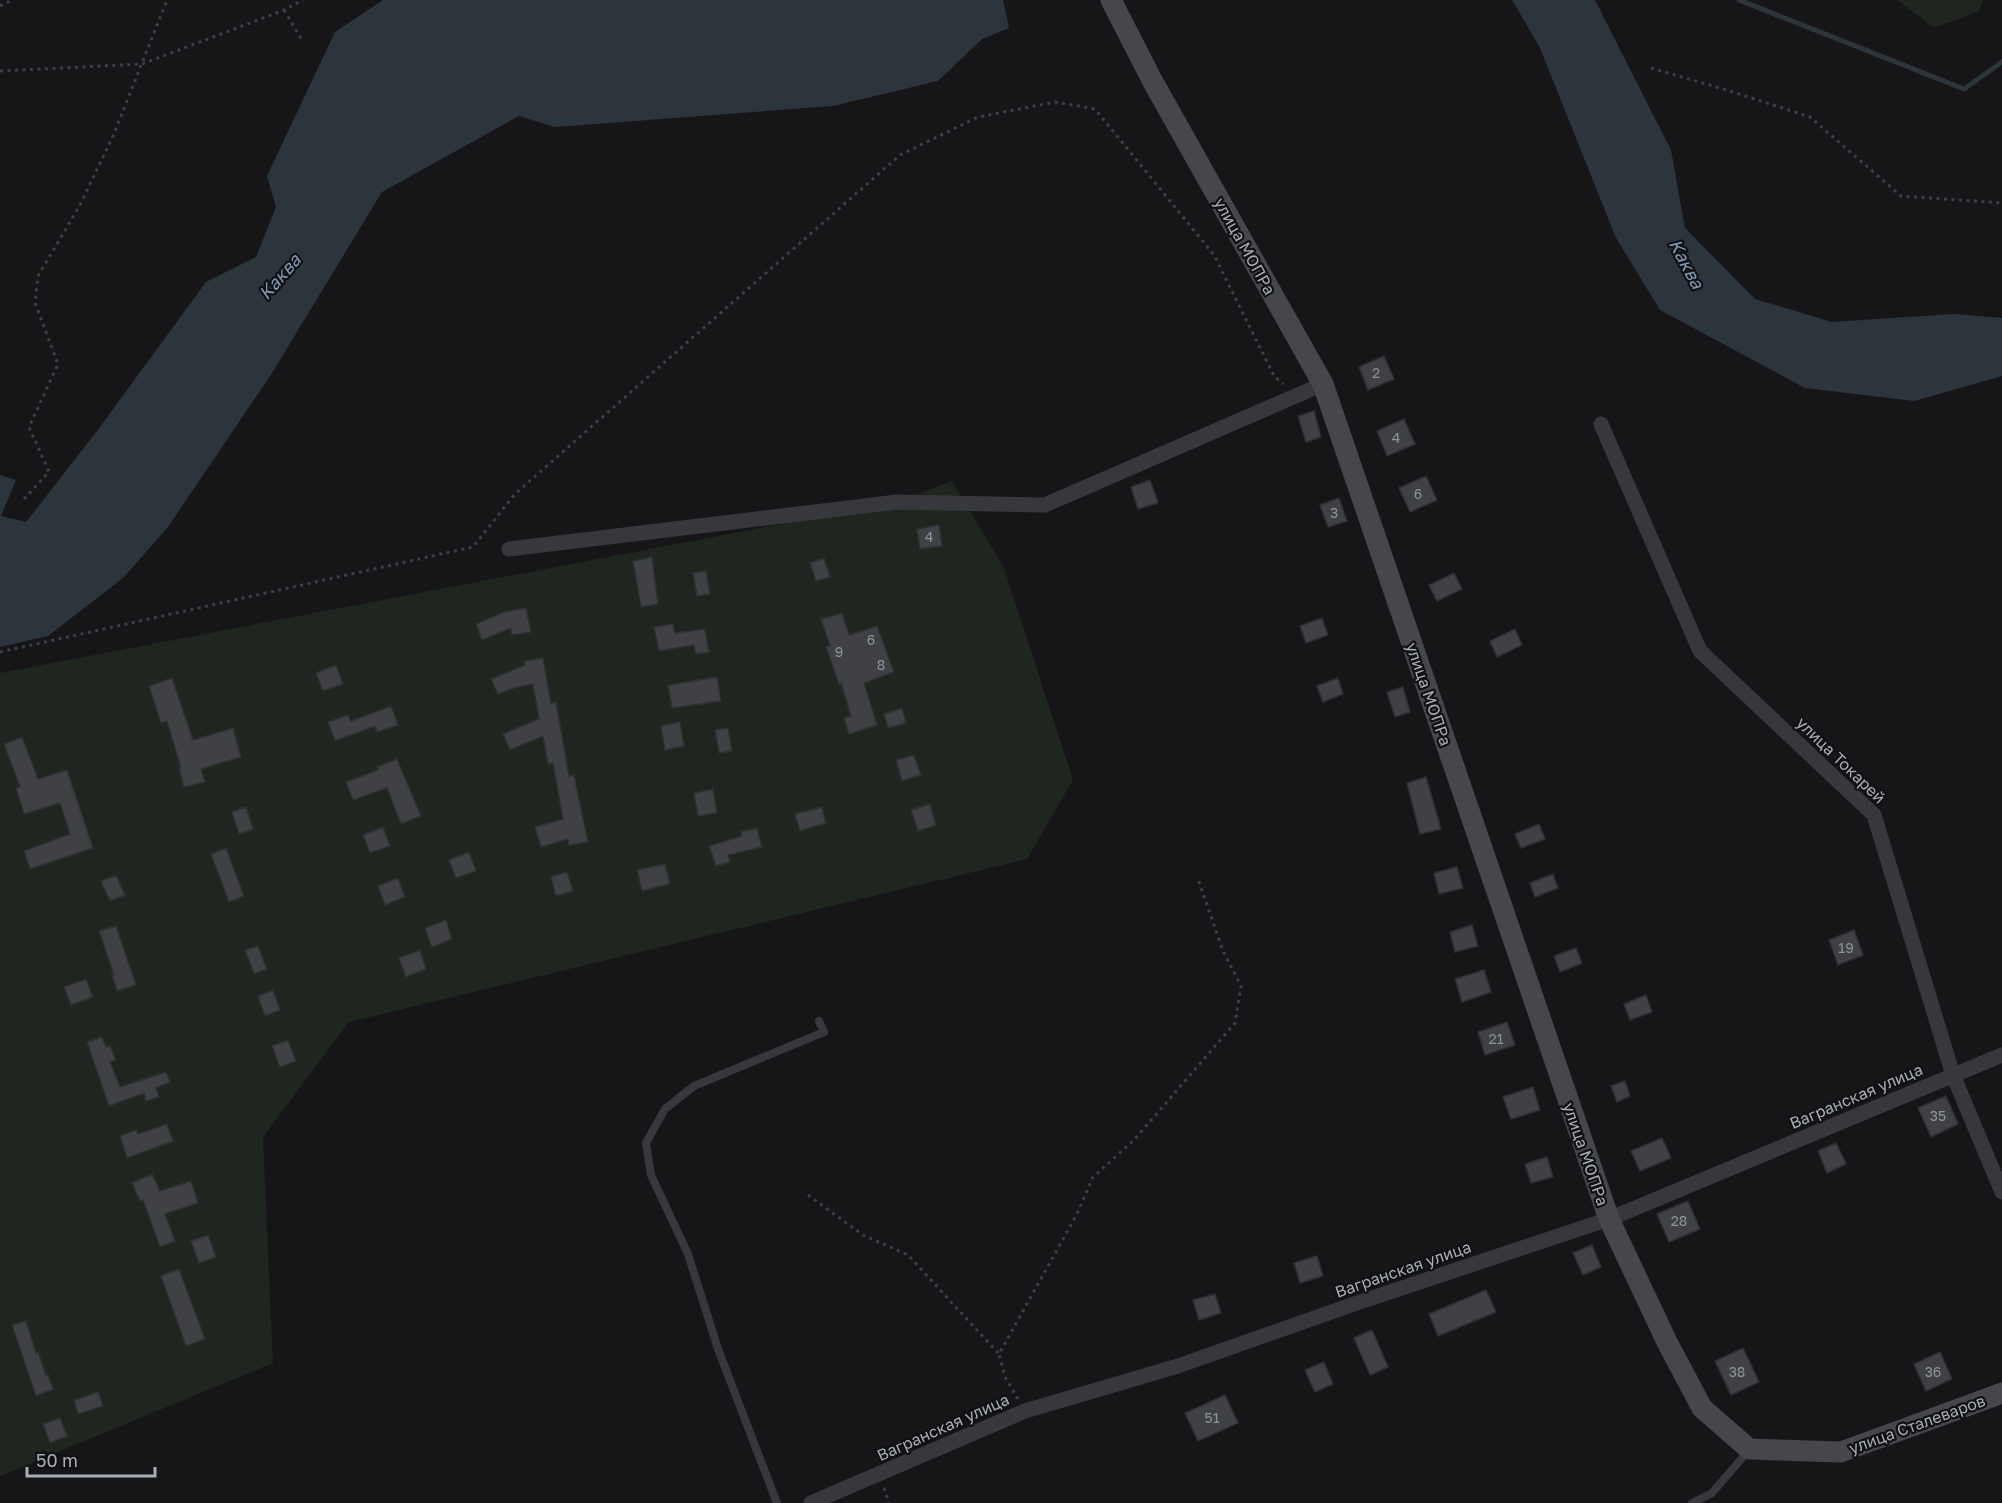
<svg xmlns="http://www.w3.org/2000/svg" width="2002" height="1503" font-family="'Golos Text',sans-serif">
	<style>
		.green { fill: #1e261f }
		.water { fill: #2c353c }
		.lines { fill: none; stroke-linecap: round; stroke-linejoin: round }
		.stream { stroke: #2c353c; stroke-width: 5 }
		.building { fill: #404145; stroke: #303034; stroke-width: 1.5 }
		.path { stroke: #3d3f44; stroke-width: 3; stroke-dasharray: 3 4.5; stroke-linecap: butt }
		.lane { stroke: #37383d; stroke-width: 8 }
		.street { stroke: #37383d; stroke-width: 15 }
		.secondary { stroke: #45474d; stroke-width: 21 }
		.labels { text-anchor: middle; stroke-width: 4.5; stroke-linejoin: round; paint-order: stroke }
		.number-label { font-size: 14px; fill: #8e929b }
		.street-label { font-size: 16px; fill: #a8adb8; stroke: #111113 }
		.water-label { font-size: 18px; font-style: italic; fill: #7f9bb3; stroke: #111113 }
	</style>
	<rect width="100%" height="100%" fill="#161618"/>
	<path class="green" d="M1897,0H1983L1979,11L1934,28Z
		M952,481L1004,568L1073,780L1027,859L349,1022L263,1137L273,1363L0,1476V673L897,502Z"/>
	<path class="water" d="M383,0H1003L1009,28L982,39L938,81L833,106L555,127L519,116L382,192L272,373L168,527L123,578L48,636L0,647V475L16,480L1,516L26,522L97,431L206,282L256,257L276,207L267,176L335,32Z
		M1512,0H1595L1671,150L1685,228L1755,299L1832,322L1953,314L2002,318V376L1914,401L1805,388L1660,310L1616,238L1540,48Z"/>
	<g class="lines">
		<path class="stream" d="M1739,0L1964,89L2002,62"/>
	</g>
	<path class="building" d="M1384,356L1394,379L1368,390L1359,367Z
		M1314,411L1321,437L1306,442L1298,416Z
		M1404,419L1415,444L1387,456L1377,431Z
		M1426,476L1437,500L1410,512L1399,488Z
		M1150,480L1158,503L1138,509L1131,487Z
		M1339,498L1347,521L1328,527L1320,505Z
		M939,525L942,546L920,549L917,529Z
		M652,557L658,604L641,607L633,561Z
		M824,558L830,577L816,581L810,563Z
		M706,571L710,594L697,596L693,573Z
		M1454,573L1462,589L1437,601L1429,585Z
		M526,608L531,632L512,635L511,628L482,640L476,624L504,612Z
		M842,613L849,635L877,626L894,672L864,683L877,725L849,734L844,718L851,716L841,683L839,684L826,647L830,646L821,619Z
		M1322,618L1328,635L1306,643L1300,626Z
		M673,624L675,633L705,629L709,652L696,654L694,645L659,651L654,627Z
		M1515,629L1522,645L1497,657L1490,641Z
		M543,658L551,703L556,702L569,776L574,775L588,842L569,845L568,839L541,847L535,827L563,819L553,763L548,764L543,736L510,750L503,734L539,719L533,684L514,688L498,694L491,679L525,665L524,661Z
		M336,665L343,684L323,691L316,673Z
		M717,677L721,701L672,708L668,685Z
		M172,678L193,740L233,728L241,757L201,769L205,782L184,787L179,768H181L167,721L161,723L149,686Z
		M1338,678L1343,694L1323,702L1317,686Z
		M1403,687L1410,712L1395,717L1387,692Z
		M391,706L398,725L377,732L375,726L335,741L328,722L348,715L351,721Z
		M902,708L906,723L888,728L884,714Z
		M680,722L684,746L665,750L661,726Z
		M728,728L732,751L719,753L715,730Z
		M22,737L38,779L67,770L93,848L30,869L24,851L70,834L60,803L24,814L16,788L20,787L4,744Z
		M914,755L921,775L902,781L896,760Z
		M397,759L421,816L401,824L387,788L353,800L346,782L378,770L377,767Z
		M1426,777L1441,829L1420,834L1407,783Z
		M713,789L717,813L698,816L694,793Z
		M930,804L936,825L918,831L911,810Z
		M246,807L253,829L239,834L232,812Z
		M822,807L826,823L800,831L795,814Z
		M1539,824L1545,839L1521,848L1515,834Z
		M383,827L390,846L370,853L363,835Z
		M757,828L762,847L728,855L730,862L716,866L709,846L742,836L741,832Z
		M226,848L244,896L229,902L211,854Z
		M469,852L476,871L456,878L449,860Z
		M665,864L670,884L642,891L637,870Z
		M1457,867L1463,888L1439,894L1434,873Z
		M567,872L573,891L556,896L551,877Z
		M1553,874L1558,888L1535,897L1530,883Z
		M116,875L125,895L110,901L101,881Z
		M398,878L405,897L385,905L378,886Z
		M446,920L452,939L432,947L425,928Z
		M1472,925L1478,946L1455,952L1450,932Z
		M116,926L136,985L117,991L112,975H114L99,931Z
		M1854,930L1863,955L1838,965L1829,940Z
		M258,946L267,969L254,974L245,950Z
		M1576,948L1582,963L1560,972L1554,956Z
		M420,950L426,969L406,977L399,958Z
		M1484,970L1491,992L1462,1002L1455,979Z
		M86,979L93,997L71,1005L64,987Z
		M273,990L280,1010L265,1016L258,996Z
		M1646,995L1652,1012L1630,1020L1624,1004Z
		M1507,1022L1515,1045L1485,1055L1478,1032Z
		M102,1037L106,1047L110,1046L116,1060L110,1062L120,1087L166,1072L170,1082L156,1088L159,1097L146,1101L144,1093L109,1106L87,1042Z
		M288,1040L296,1061L280,1067L272,1046Z
		M1625,1081L1630,1096L1617,1102L1611,1086Z
		M1533,1087L1540,1110L1511,1119L1503,1097Z
		M1946,1096L1958,1124L1931,1137L1918,1108Z
		M167,1124L173,1141L127,1158L120,1136L136,1130L138,1134Z
		M1662,1138L1671,1158L1640,1171L1631,1151Z
		M1836,1143L1846,1164L1827,1173L1818,1151Z
		M1547,1157L1553,1177L1531,1183L1525,1164Z
		M152,1174L160,1191L191,1181L198,1203L165,1214L175,1241L160,1247L143,1200L140,1201L132,1183Z
		M1688,1201L1700,1229L1669,1242L1657,1214Z
		M208,1235L216,1257L199,1263L191,1241Z
		M1592,1245L1601,1267L1583,1275L1573,1253Z
		M1317,1256L1323,1276L1300,1283L1294,1263Z
		M179,1269L205,1339L186,1346L161,1276Z
		M1486,1290L1496,1312L1438,1336L1429,1314Z
		M1215,1294L1221,1313L1199,1320L1193,1300Z
		M26,1321L36,1353L38,1352L46,1375L48,1374L53,1389L36,1396L12,1325Z
		M1372,1330L1388,1367L1370,1375L1354,1338Z
		M1743,1348L1759,1382L1731,1395L1715,1361Z
		M1940,1352L1952,1379L1926,1391L1914,1364Z
		M1324,1362L1333,1384L1315,1392L1305,1370Z
		M98,1392L103,1406L78,1414L74,1400Z
		M1225,1395L1238,1423L1198,1441L1185,1413Z
		M60,1418L67,1436L50,1443L43,1424Z"/>
	<g class="lines">
		<path class="path" d="M0,6L12,0
			M284,10L302,40
			M1651,68L1730,91L1810,117L1901,196L2002,203
			M0,71L142,64L284,10L303,0
			M24,499L49,472L29,427L58,364L35,303L38,276L80,205L113,136L167,0
			M0,652L473,547L515,494L900,155L978,117L1055,102L1095,109L1214,255L1274,376L1283,384
			M808,1195L863,1235L908,1255L999,1354
			M1018,1399L1005,1377L999,1354L1077,1214L1093,1177L1134,1140L1235,1023L1241,986L1223,951L1198,879
			M884,1488L889,1503"/>
		<path class="lane" d="M777,1503L718,1349L688,1254L651,1175L646,1143L665,1109L694,1086L824,1032L819,1021
			M1692,1503L1712,1493L1749,1450"/>
		<path class="street" d="M1601,424L1700,651L1874,815L1953,1075L2002,1192
			M509,549L897,502L1045,505L1323,384
			M811,1503L1025,1411L1178,1366L1357,1303L1609,1219L2002,1055"/>
		<path class="secondary" d="M1111,0L1153,82L1323,384L1609,1219L1667,1342L1702,1408L1749,1449L1841,1452L2002,1393"/>
	</g>
	<g class="labels">
		<g class="number-label">
			<text x="1376" y="378">2</text>
			<text x="1396" y="443">4</text>
			<text x="1418" y="499">6</text>
			<text x="1334" y="518">3</text>
			<text x="929" y="542">4</text>
			<text x="871" y="645">6</text>
			<text x="839" y="657">9</text>
			<text x="881" y="670">8</text>
			<text x="1846" y="953">19</text>
			<text x="1496" y="1044">21</text>
			<text x="1938" y="1121">35</text>
			<text x="1679" y="1226">28</text>
			<text x="1737" y="1377">38</text>
			<text x="1933" y="1377">36</text>
			<text x="1212" y="1423">51</text>
		</g>
		<g class="street-label">
			<text transform="translate(1245 246) rotate(61)" y="6">улица МОПРа</text>
			<text transform="translate(1429 694) rotate(71)" y="6">улица МОПРа</text>
			<text transform="translate(1841 760) rotate(44)" y="6">улица Токарей</text>
			<text transform="translate(1856 1096) rotate(-23)" y="6">Вагранская улица</text>
			<text transform="translate(1586 1154) rotate(71)" y="6">улица МОПРа</text>
			<text transform="translate(1403 1269) rotate(-19)" y="6">Вагранская улица</text>
			<text transform="translate(1917 1424) rotate(-20)" y="6">улица Сталеваров</text>
			<text transform="translate(943 1427) rotate(-24)" y="6">Вагранская улица</text>
		</g>
		<g class="water-label">
			<text transform="translate(1686 264) rotate(62)" y="6">Каква</text>
			<text transform="translate(280 277) rotate(-49)" y="6">Каква</text>
		</g>
	</g>
	<path d="M27 1467v9h128v-9" fill="none" stroke="#a8adb8" stroke-width="3"/>
	<text x="36" y="1467" font-size="18" fill="#a8adb8" stroke="#111113" stroke-width="4.5" paint-order="stroke">50 m</text>
</svg>
